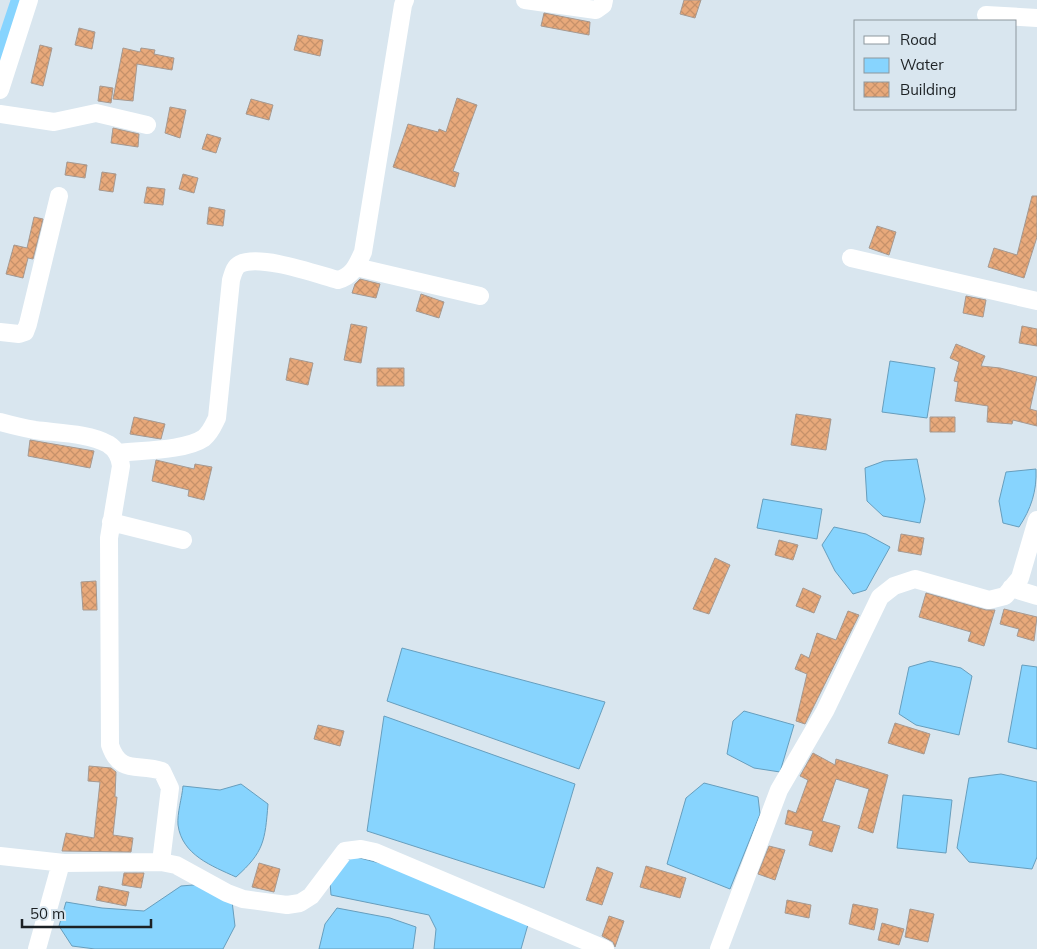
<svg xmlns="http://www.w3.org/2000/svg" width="1037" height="949" font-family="Mulish,sans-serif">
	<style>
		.water { fill: #87d4fe; stroke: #679ebd }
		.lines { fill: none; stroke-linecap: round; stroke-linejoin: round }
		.canal { stroke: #87d4fe; stroke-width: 18 }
		.building { fill: url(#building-cross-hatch); stroke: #a59991 }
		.minor { stroke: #fff; stroke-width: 18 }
	</style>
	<defs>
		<pattern id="building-cross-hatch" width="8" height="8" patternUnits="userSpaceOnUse" patternTransform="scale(1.25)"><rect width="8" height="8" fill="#e8a97b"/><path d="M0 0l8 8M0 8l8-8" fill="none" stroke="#c6916a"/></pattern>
	</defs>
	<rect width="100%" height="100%" fill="#d9e6ef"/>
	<path class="water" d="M890,361L935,368L927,418L882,412Z
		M917,459L925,499L920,523L883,516L867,501L865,468L884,461Z
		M1036,469C1037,491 1031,509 1019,527L1003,523L999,501L1006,472Z
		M763,499L822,509L817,539L757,528Z
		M834,527L866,534L890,547L866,590L853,594L835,571L822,545Z
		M402,648L605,702L579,769L387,701Z
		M930,661L961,668L972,676L959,735L916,725L899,714L909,667Z
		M1022,665L1037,667V749L1008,742Z
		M744,711L794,725L780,772L754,768L727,754L733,721Z
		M384,716L575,784L544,888L367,831Z
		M1001,774L1037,782V857L1032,869L969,862L957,848L969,778Z
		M704,783L758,797L760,814L730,889L667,864L686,798Z
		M241,784L268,804C265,841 264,852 236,877C212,866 182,855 178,825C177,813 182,798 183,786L220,790Z
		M903,795L952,800L946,853L897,848Z
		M352,856L395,867L529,921L521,949H434L436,929L429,915L331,895L330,882Z
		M205,884L232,901L235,926L223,949H95L72,946L59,926L66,902L102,908L144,911L181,886Z
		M337,908L390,918L416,927L413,949H319L325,924Z"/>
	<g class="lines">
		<path class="canal" d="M0,60L20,0"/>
	</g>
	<path class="building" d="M684,0H701L695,18L680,14Z
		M544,13L590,22L589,35L541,26Z
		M79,28L95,32L92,49L75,45Z
		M298,35L323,40L320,56L294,50Z
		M40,45L52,48L43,86L31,83Z
		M123,48L140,52L141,48L155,50L154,54L174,58L172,70L137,64L133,101L113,99Z
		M100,86L113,88L111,103L98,101Z
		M457,98L477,105L453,171L459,173L455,187L393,167L408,124L438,132L439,129L446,132Z
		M251,99L273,105L269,120L246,114Z
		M170,107L186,110L180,138L165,133Z
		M113,128L139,134L138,147L111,143Z
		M207,134L221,138L216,153L202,149Z
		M67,162L87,165L85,178L65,175Z
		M102,172L116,174L113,192L99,190Z
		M183,174L198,178L194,193L179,189Z
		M147,187L165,189L163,205L144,203Z
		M1032,196H1037V237L1024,278L988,267L994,248L1017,255Z
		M209,207L225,210L223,226L207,224Z
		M34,217L43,219L33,259L28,258L23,278L6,274L14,245L27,248Z
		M877,226L896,232L889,255L869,248Z
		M360,279L380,284L376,298L352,293L355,284Z
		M421,294L444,302L439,318L416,311Z
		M966,296L986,300L983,317L963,313Z
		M351,324L367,327L361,363L344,360Z
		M1022,326L1037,329V346L1019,343Z
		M956,344L985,356L981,366L1000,368L1037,377L1030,409L1037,411V426L1013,420L1012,424L987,422L988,406L955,401L958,382L954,381L959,362L950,358Z
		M290,358L313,363L308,385L286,380Z
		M377,368H404V386H377Z
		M796,414L831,419L826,450L791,445Z
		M134,417L165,424L161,439L130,434Z
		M930,417H955V432H930Z
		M30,440L94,451L90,468L28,456Z
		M156,460L194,469L195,464L212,467L204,500L188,496L189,490L152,481Z
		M901,534L924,538L921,555L898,551Z
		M779,540L798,545L793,560L775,555Z
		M715,558L730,565L709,614L693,609Z
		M96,581L97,610H83L81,582Z
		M803,588L821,596L814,613L796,606Z
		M926,593L986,610H995L984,646L968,641L971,632L919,617Z
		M1004,609L1037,617L1034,641L1017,636L1019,629L1000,624Z
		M848,611L859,615L805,724L796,721L807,674L795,669L801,654L809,658L817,633L836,640Z
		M895,723L930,734L924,754L888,743Z
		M318,725L344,731L340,746L314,739Z
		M813,753L835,765L836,759L888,775L873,833L858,828L869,789L836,779L822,821L840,826L832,852L809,845L813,831L785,824L788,810L796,813L808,780L800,776Z
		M89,766L111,768L116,772L115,797H117L113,835L133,838L131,852L62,851L66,833L94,838L100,782L88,781Z
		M769,846L785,850L775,880L758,874Z
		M259,863L280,869L274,892L252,887Z
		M646,866L686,878L680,898L640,887Z
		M597,867L613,873L602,905L586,900Z
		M124,873H144L141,888L122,885Z
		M99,886L129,892L126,906L96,900Z
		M787,900L811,905L809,918L785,913Z
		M853,904L878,909L874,930L849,924Z
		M910,909L934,914L928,942L905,937Z
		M609,916L624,921L615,947L613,942L602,936Z
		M882,923L904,929L899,945L878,940Z"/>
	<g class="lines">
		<path class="minor" d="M525,0L596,10L603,5L604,0
			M986,15L1037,18
			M0,90L29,0
			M0,114L54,122L96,113L147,125
			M851,258L1037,301
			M356,267L480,296
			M0,332L19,334L25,332L28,324L59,196
			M0,422C11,425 23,428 35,430C56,433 89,433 108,444C116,449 120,457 121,466L109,538L110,745C120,775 138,763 162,771L170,788L161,862
			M117,453C141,450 185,451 204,438C211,432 213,426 217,418L231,280C233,274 234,267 240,264C260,254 316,274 338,280C353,276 357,265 363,252L403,5L405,0
			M111,522L183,540
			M1011,588L1037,596
			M0,856L64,863L161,862L176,865L227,893L243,899L287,905L300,903L311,896L345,851L361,849L375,852L605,949
			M37,949L61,863
			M719,949L779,790L825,711L880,597L894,586L915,579L989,600L1005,596L1020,578L1037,520"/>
	</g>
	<rect x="854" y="20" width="162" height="90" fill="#d9e6ef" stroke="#8d979e"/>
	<rect x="864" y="36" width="25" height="8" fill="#ffffff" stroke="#8d979e"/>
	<text x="900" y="45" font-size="15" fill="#1c2124">Road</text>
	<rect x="864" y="58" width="25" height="15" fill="#87d4fe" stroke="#8d979e"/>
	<text x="900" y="70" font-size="15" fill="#1c2124">Water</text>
	<rect x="864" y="82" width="25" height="15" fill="url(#building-cross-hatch)" stroke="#8d979e"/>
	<text x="900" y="95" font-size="15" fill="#1c2124">Building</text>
	<path d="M22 919v8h129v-8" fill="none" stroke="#1c2124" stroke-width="2.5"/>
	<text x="30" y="919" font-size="15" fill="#1c2124" stroke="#d9e6ef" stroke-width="4" paint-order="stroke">50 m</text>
</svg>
